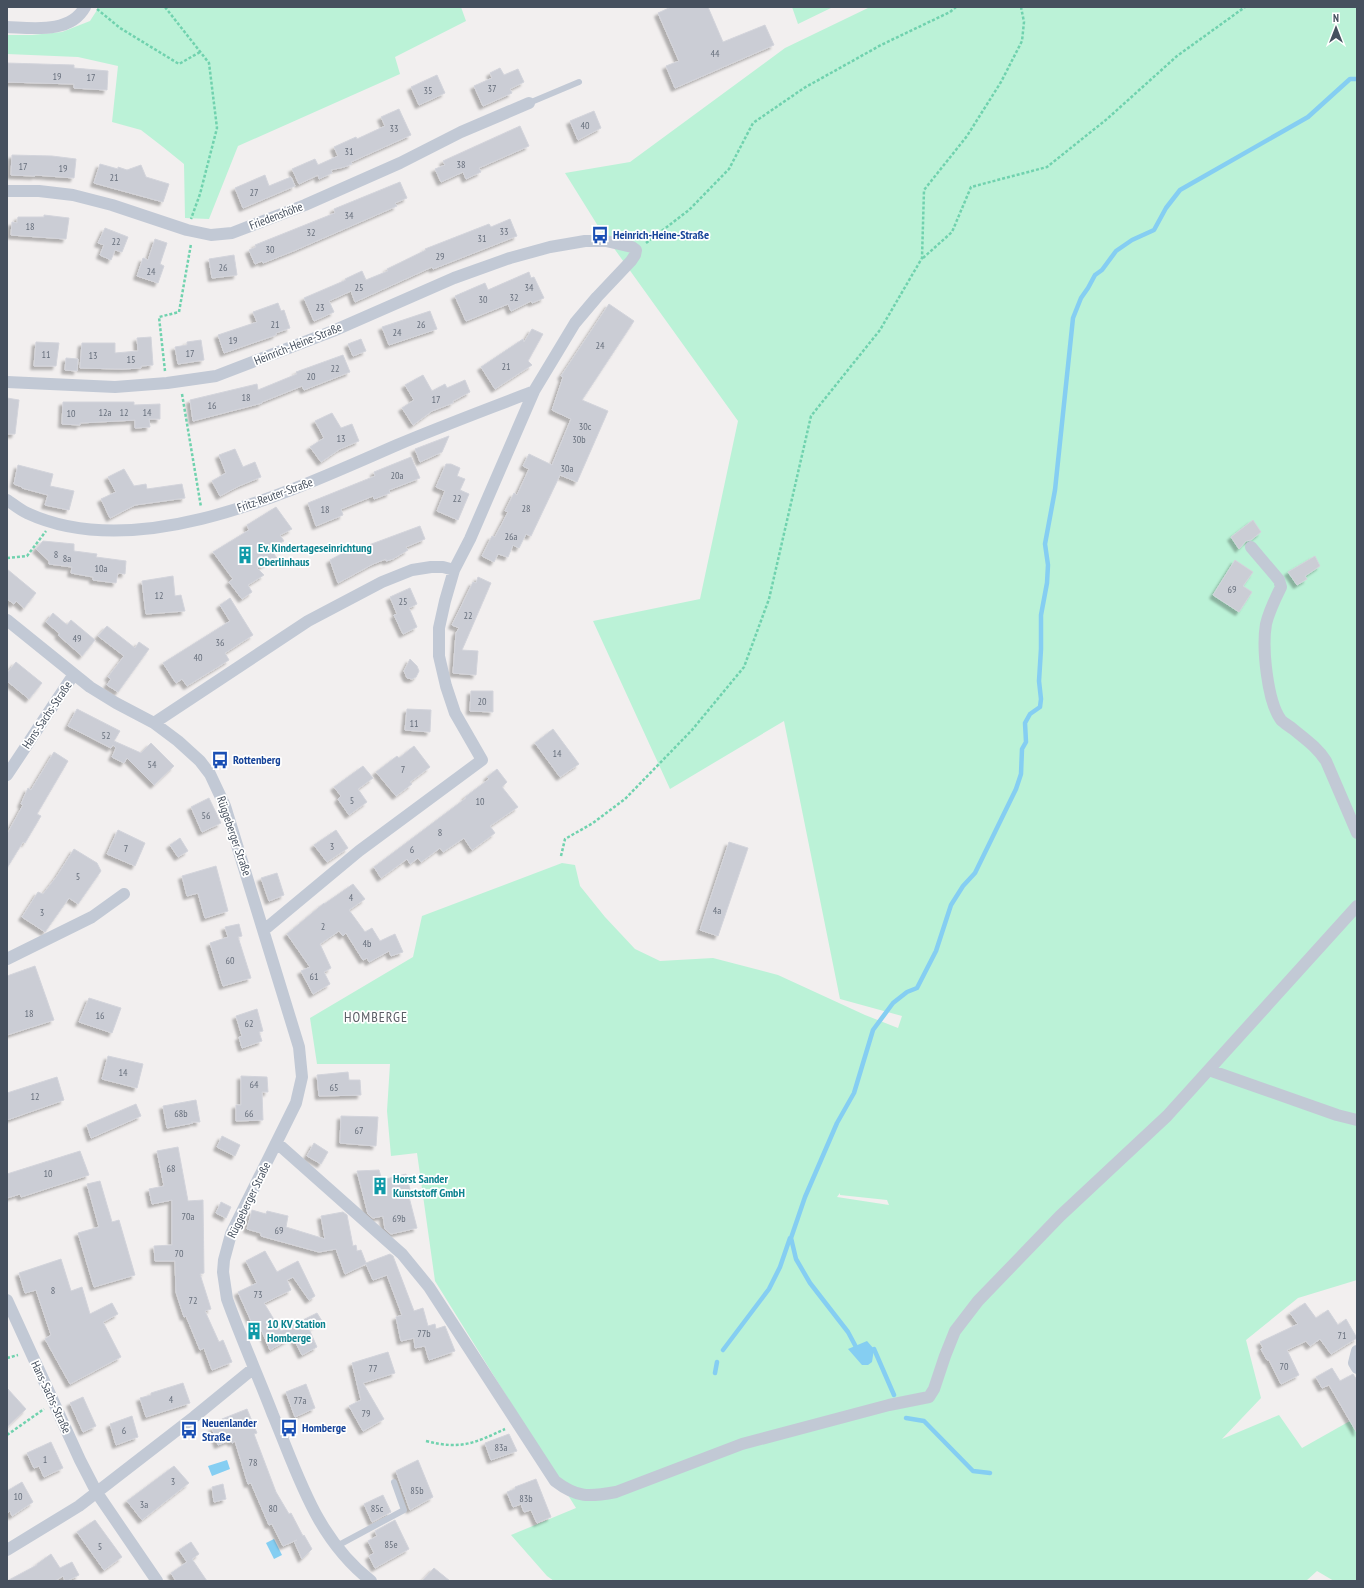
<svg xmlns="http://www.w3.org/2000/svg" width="1364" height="1588" font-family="'PT Sans Narrow',sans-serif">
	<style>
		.green { fill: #bbf2d7; fill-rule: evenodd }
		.water { fill: #85cef2 }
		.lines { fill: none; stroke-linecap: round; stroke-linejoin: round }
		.stream { stroke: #85cef2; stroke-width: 4.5 }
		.building { fill: #cbcdd5; stroke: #d3d4db; filter: url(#shadow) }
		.path { stroke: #70d2ae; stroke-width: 2.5; stroke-dasharray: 3 2; stroke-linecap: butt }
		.service { stroke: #c2c9d5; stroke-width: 6 }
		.minor { stroke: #c2c9d5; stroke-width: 12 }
		.labels { text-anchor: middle; stroke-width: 3.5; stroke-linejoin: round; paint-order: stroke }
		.number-label { font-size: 10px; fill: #676f7c }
		.street-label { font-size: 12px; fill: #46505e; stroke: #fff }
		.transit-label { font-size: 12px; font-weight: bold; fill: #164399; stroke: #fff; text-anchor: start }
		.culture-label { font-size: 12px; font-weight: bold; fill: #0d838f; stroke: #fff; text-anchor: start }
		.quarter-label { font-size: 14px; letter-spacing: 1px; fill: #5b5e65; stroke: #fff }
	</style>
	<defs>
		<filter id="shadow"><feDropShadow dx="-3.5" dy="3.5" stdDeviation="1" flood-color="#0004"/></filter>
	</defs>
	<rect width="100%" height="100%" fill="#f2efef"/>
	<path class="green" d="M99,7H461L466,21L395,57L400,74L238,146L209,219L185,218L184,164L163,147L141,130L112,122L118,66L78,57L7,54V35H32L62,32L90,21Z
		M792,7H833L798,24Z
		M870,7H1357V1280L1298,1298L1246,1340L1261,1398L1222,1439L1279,1415L1302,1448L1357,1417V1581H1334L1317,1571L1306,1581H554L547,1576L511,1535L576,1508L435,1281L417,1153L391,1156L387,1111L390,1064H317L310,1018L413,957L422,916L562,863L575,865L580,886L605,917L635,949L660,961L713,958L778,975L865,1015L898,1028L902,1016L840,999L784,721L670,789L593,621L700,599L738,421L598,226L565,173L630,162L785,48ZM840,1193V1195L887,1200L889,1205L837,1197Z"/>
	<path class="water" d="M867,1341L874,1349L872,1362L868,1365H862L848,1349Z
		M227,1460L230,1469L212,1476L208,1466Z
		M274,1539L282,1555L274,1559L266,1543Z"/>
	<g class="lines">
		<path class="stream" d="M856,1347L848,1332L810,1283L796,1259L791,1238L805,1197L837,1123L854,1093L873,1030L893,1003L907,992L917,988L936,951L951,905L963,886L975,873L1016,789L1021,774L1022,749L1026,742L1025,723L1030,714L1040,707L1041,699L1039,681L1041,649V615L1047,583L1048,565L1045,544L1055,490L1073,318L1081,298L1088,288L1095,275L1102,270L1116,251L1132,240L1154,230L1166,208L1180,190L1308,117L1350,79H1357
			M874,1349L894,1395
			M723,1350L769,1289L780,1267L790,1238
			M715,1373L717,1362
			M906,1418L924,1421L973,1471L990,1473"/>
	</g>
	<path class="building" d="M671,7H708L723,42L765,25L774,45L675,88L666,66L679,61L658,13Z
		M7,63L74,65V68L108,71L107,90L74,88V84L7,82Z
		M500,68L504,75L518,69L524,82L510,89L512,93L483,106L474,86L492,78L490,73Z
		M437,75L445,93L419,105L411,87Z
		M399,109L411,135L351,162L352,164L344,167L331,170L332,173L319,179L318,175L299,184L292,169L315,159L318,165L338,156L334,147L356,137L357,139L385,126L381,117Z
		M594,111L601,128L578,140L570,121Z
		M520,126L529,146L479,168L481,172L466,179L463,172L441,182L435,169L445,165L443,161Z
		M12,155L52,156L76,159L74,178L35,175V176L11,175Z
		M100,164L118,169V167L127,170L141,165L146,177L169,184L163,202L94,183Z
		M265,175L269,186L291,177L295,186L243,208L235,188Z
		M400,182L407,198L395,203L397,206L296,250L263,263L262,261L255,264L249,250L256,247L255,245L335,213L334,209Z
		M44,215L69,218L66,239L11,235L12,222L17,223L18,217H44Z
		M510,219L517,236L433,269L432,267L355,302L351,291L329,301L334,312L314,321L304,298L346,280L345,279L362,271L366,280L388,271L387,269L426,250L425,249L489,224L491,227Z
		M105,228L128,237L122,252L115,250L111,260L100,255L104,245L98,243Z
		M155,239L167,243L160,264L164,266L158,283L137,276L143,258L148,260Z
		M234,255L237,275L212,278L209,259Z
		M529,272L531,278L534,277L544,298L532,303L531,301L511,311L508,304L466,321L455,296L485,283L488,290Z
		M278,303L281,311L284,310L290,328L276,333V335L224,353L218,335L257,322L253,312Z
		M609,304L634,321L582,400L608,411L577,482L560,475L531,536L526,534L519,548L513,545L508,557L498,554L494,562L482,556L492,536L495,537L508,512L505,511L514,493L517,495L529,469L523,466L529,454L552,465L571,419L552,410L563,377L561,376Z
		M430,311L437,329L389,345L382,327Z
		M532,329L543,334L528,361L532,365L495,389L481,367L523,339L524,342Z
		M151,337L153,365L141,366V368L122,369L80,368L82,343H115V353L138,351L137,338Z
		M361,339L366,351L353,356L348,344Z
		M201,340L204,360L178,364L175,347L187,345V342Z
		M36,342L59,343L56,366H34Z
		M343,355L350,372L304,390L302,386L262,402V403L193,421L190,400L257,384L258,390L297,374L296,372Z
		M66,358L78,359L77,371L65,370Z
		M423,375L432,391L445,384L447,388L465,380L470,392L453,401V403L432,411L413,425L402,408L414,400L405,385Z
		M7,398L19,400L15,434H7Z
		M63,402H134V405L160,404V419H149L150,427L135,428V420L80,423V425L62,424Z
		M332,413L341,428L352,424L359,441L340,449L321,462L310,447L324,438L315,421Z
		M449,436L442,452L420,462L415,449Z
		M235,449L243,467L255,462L261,477L239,486L220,496L212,481L226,473L219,455Z
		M411,457L420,478L389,490L390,493L374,499L373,496L341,509L343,515L316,526L308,503L375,476L374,472Z
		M446,464H451L460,468L457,476L465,479L460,490L469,494L458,520L437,511L445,491L436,487Z
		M18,465L53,474L50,486L74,491L69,510L45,505L48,495L22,488V487L14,484Z
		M124,469L134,486L146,484L147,489L182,484L185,498L135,505L110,518L101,499L116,492L108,477Z
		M276,507L292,529L280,535L284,541L272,547L273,549L271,550L277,558L257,568L264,575L248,585L252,592L242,599L229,582L233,579L213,552L249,530L247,525Z
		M1253,520L1261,532L1251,540L1246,541L1239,549L1231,537Z
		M420,526L425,539L406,547L408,550L393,559L386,561V559L373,564L338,583L330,560L349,550L350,552Z
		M43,541L74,544V551L97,554L96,557L126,561L125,574L118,573L116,583L93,580V577L71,573L72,567L49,564V561L36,549Z
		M1315,556L1320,566L1305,576L1307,579L1297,585L1288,572Z
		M1235,560L1253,572L1243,586L1252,592L1239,612L1213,595Z
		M7,569L36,593L24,608L16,601L14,604L7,599Z
		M173,576L175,596L181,595L185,611L146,614L142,581Z
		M478,577L491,583L462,650L478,651L476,675L453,673L456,633L459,628L452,625L473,582L476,583Z
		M410,588L417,604L409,608L417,627L403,634L394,615L397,614L390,597Z
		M230,598L253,635L225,653L229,660L221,665L187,686L182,679L176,683L163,663L230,621L220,605Z
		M53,613L67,625L71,620L95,640L82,656L58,635L60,634L46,622Z
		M107,626L135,648L139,642L149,649L118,692L107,685L111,679L108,677L124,656L98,636Z
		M410,659L417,666L419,671L416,677L412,679L407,678L404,671Z
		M16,662L42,683L29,699L7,681V673Z
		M471,691H493V712L470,711Z
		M77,709L120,731L114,741L141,753L151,743L174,766L154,785L127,758L124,763L112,757L116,748L113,745L111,748L68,726Z
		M407,709L431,710L430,732L405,730Z
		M553,729L579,764L560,777L535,743Z
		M414,746L430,767L410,782L412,784L396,796L376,772L397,756L399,758Z
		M54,752L68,761L37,814L41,816L25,843L23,842L7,868V834L23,805L21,804L28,788L31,790Z
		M363,766L373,778L358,789L367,802L349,815L338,799L341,796L334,787Z
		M497,769L507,782L502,787L518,807L490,826L495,833L472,850L464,838L443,852L440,848L421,862L418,858L410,864L407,859L381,878L374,867L466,798L465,797L489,779L487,777Z
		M209,798L221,823L202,832L191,807Z
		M118,830L145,843L135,866L107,854Z
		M336,830L348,848L327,862L314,845Z
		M180,838L188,851L178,857L170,845Z
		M729,842L748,848L718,936L700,930Z
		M74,849L97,863L101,871L78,904L69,898L45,932L22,917L38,892L43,894L57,876Z
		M216,866L228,911L205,918L198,893L187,896L182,876Z
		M277,873L284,895L269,901L261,878Z
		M353,884L365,899L349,910L365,932L372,928L380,941L395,934L403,952L391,956L389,951L369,962L367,958L363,960L346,933L343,936L339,931L320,944L331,968L324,972L330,984L313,994L301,971L310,967L287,934L324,903V904Z
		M239,924L242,936L238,937L251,978L223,986L210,943L228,937L225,927Z
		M35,966L54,1020L7,1035V976Z
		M89,998L121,1008L112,1033L79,1022Z
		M257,1009L263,1031L259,1032L262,1041L242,1048L239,1037L242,1036L236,1016Z
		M108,1056L143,1064L137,1088L102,1079Z
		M348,1072L349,1080H360L361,1095L319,1096L317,1075Z
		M241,1076L267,1077L268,1092H262L263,1120L236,1121V1105H241Z
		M57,1077L64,1100L7,1120V1093Z
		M196,1100L200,1122H191L193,1123L167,1128L163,1106Z
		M136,1104L141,1116L91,1138L87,1125Z
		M341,1116L378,1117L376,1146L340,1143Z
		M222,1136L240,1145L235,1156L217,1147Z
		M314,1143L328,1152L321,1164L307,1156Z
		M178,1147L188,1201L203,1200L204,1273L200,1274L211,1309L205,1311L219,1342L223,1340L232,1362L212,1370L204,1348L200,1350L186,1316L184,1317L176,1292L175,1261H155L154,1246L172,1245V1200L152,1204L149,1189L164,1186L157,1151Z
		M80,1151L89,1175L21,1197L20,1194L7,1198V1174Z
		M379,1170L382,1180L406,1174L411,1193H408L417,1228L391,1234L385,1229L383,1216L373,1218L368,1214L357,1171Z
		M100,1181L112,1222L119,1220L135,1275L94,1287L78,1233L99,1227L87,1184Z
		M221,1202L231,1207L226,1218L216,1213Z
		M252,1210L266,1214L267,1211L288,1216L286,1227L325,1239L321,1216L343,1212L347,1215L353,1246L356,1245L357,1251L361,1250L366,1263L390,1254L393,1256L414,1311L423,1308L428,1326L435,1324L436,1329L445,1326L455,1351L429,1360L425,1346L415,1348L414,1338L401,1341L396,1317L402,1315L387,1275L373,1280L366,1264L345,1274L336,1249L319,1252L261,1236V1233L247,1229Z
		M265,1251L277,1272L298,1261L315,1296L309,1300L293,1277L287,1280L291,1290L264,1303L281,1331L317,1313L322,1321L309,1329L317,1347L302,1355L293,1337L270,1350L261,1329L256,1332L238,1292L257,1283L246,1261Z
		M61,1259L71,1291L82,1287L90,1314L112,1303L118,1314L103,1322L121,1357L70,1384L45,1339L51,1335L36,1290L25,1293L19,1273Z
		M1305,1303L1316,1318L1328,1310L1338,1325L1346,1319L1357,1338L1331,1354L1320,1339L1310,1346L1306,1341L1287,1350L1299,1375L1281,1384L1269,1360H1267L1261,1349L1263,1348L1260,1342L1298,1324L1290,1313Z
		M388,1352L395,1373L363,1383L384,1419L363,1431L349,1406L361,1400L352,1363Z
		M1332,1368L1340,1381L1353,1374L1357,1380V1433L1329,1385L1322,1388L1316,1377Z
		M183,1383L190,1403L146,1417L140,1398L151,1395V1393Z
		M306,1384L315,1408L295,1417L286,1392Z
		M7,1388L26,1409L7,1427Z
		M83,1397L96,1426L83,1432L70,1403Z
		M247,1409L257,1433L254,1434L276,1492L289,1514L291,1513L303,1536L304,1535L312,1549L302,1559L294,1541L297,1540L283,1546L272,1524L269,1525L251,1483L248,1484L235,1441L232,1443L230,1440L218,1445L212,1428L224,1424L222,1419Z
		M132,1416L138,1437L116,1445L110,1424Z
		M509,1434L517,1451L491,1460L485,1443Z
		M51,1442L63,1468L44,1477L39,1466L34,1468L27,1453Z
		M418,1460L433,1497L410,1510L396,1471Z
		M174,1466L189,1483L142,1520L127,1501Z
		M536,1479L551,1517L537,1523L531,1510L524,1512L521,1504L513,1507L507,1492L515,1489V1487Z
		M22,1482L33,1502L12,1516L10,1511L7,1513V1491Z
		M223,1484L226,1499L214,1502L212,1487Z
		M383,1495L391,1512L372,1522L364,1504Z
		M95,1520L122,1557L104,1570L77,1532Z
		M395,1520L409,1549L375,1568L369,1556L374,1553L368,1541L377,1536L375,1531Z
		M191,1542L199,1554L192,1559L207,1581H176L171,1573L187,1562L179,1550Z
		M51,1554L60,1568L72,1562L79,1575L67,1581H65L63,1576L55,1581H7L37,1565V1564Z
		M434,1568L450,1581H422Z"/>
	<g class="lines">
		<path class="path" d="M165,7L209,63L217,128L200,194L191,219
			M97,9L120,28L179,64L200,52
			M646,243L689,210L729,169L753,123L804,88L881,45L950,12L956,7
			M923,258L952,232L971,187L1047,167L1107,119L1177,56L1245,7
			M165,371L159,317L179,312L191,244
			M182,394L201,507
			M7,558L27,556L46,531
			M561,856L565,839L593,823L625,799L692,730L744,667L769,599L811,416L880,330L922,258L924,190L967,136L1001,82L1022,41L1024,22L1021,7
			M7,1358L18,1355
			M7,1435L44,1409
			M426,1441C461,1450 475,1443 505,1429"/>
		<path class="service" d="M529,103L579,82
			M337,1546L404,1510L394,1482"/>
		<path class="minor" d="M7,27C33,28 70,34 85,7
			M7,191H39L73,195L112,205L187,230L211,235L232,233L305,205L400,163L461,132L529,103
			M7,382L115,387L167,383L216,376L333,331L454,278L510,258L550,247L585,241H606L632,247L636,250L635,255L631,261L597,297L575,323L534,391L470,539L454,570L445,601L439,628V656L446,686L455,713L482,760L359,851L264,930
			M7,500C13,504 20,510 27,513C139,565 293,490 397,445C442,426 488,409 534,391
			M1251,547L1279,580L1281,587C1275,599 1269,611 1266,624C1262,647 1267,701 1281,720C1284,723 1289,726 1293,729C1305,739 1317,747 1326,761L1357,833
			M7,620L90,687L116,703L154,723L178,741L200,761L210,774L225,806L299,1047L302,1077L296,1103L231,1234L224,1260L223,1272L227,1299C241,1338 258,1376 273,1415C299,1477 316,1538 371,1581
			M154,723L308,621L382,582L412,570L431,567H443L454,570
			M7,775L74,674
			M7,959L92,917L124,894
			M1209,1070L1337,1115L1357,1120
			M277,1143L402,1254L429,1287L555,1481C577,1498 589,1497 616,1492L742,1444L889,1405L929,1397L934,1389L945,1356L955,1331L978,1301L1060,1216L1167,1116L1357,906
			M7,1300L80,1460L97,1493L157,1581
			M1357,1351L1354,1363L1357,1368
			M7,1550L79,1506L194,1417L254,1368"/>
	</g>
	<defs>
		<g id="bus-bare" transform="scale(1.38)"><path d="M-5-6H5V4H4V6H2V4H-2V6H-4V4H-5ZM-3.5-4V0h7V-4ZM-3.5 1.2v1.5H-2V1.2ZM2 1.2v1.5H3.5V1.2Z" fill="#1a4fb4" stroke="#fff" stroke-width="2.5" paint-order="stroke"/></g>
		<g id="building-bare" transform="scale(1.38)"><path d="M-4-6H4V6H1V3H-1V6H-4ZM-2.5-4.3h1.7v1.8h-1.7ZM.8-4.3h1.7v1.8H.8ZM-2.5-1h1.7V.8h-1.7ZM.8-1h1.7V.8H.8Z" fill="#0f9aa8" stroke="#fff" stroke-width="2.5" paint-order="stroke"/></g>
	</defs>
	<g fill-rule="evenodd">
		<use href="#bus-bare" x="600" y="235"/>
		<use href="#building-bare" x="245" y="555"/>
		<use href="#bus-bare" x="220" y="760"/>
		<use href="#building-bare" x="380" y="1186"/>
		<use href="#building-bare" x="254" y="1331"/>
		<use href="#bus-bare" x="289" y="1428"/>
		<use href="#bus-bare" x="189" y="1430"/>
	</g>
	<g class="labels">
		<g class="number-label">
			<text x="715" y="57">44</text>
			<text x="57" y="80">19</text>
			<text x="91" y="81">17</text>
			<text x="492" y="92">37</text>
			<text x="428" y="94">35</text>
			<text x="585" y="129">40</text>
			<text x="394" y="132">33</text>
			<text x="349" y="155">31</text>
			<text x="461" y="168">38</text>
			<text x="23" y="170">17</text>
			<text x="63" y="172">19</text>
			<text x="114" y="181">21</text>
			<text x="254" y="196">27</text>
			<text x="349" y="219">34</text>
			<text x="30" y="230">18</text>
			<text x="504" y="235">33</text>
			<text x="311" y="236">32</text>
			<text x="482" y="242">31</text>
			<text x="116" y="245">22</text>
			<text x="270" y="253">30</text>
			<text x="440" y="260">29</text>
			<text x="223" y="271">26</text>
			<text x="151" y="275">24</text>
			<text x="359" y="291">25</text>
			<text x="529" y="291">34</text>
			<text x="514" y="301">32</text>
			<text x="483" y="303">30</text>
			<text x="320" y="311">23</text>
			<text x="275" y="328">21</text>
			<text x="421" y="328">26</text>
			<text x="397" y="336">24</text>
			<text x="233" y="344">19</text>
			<text x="600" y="349">24</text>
			<text x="190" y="357">17</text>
			<text x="46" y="358">11</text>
			<text x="93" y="359">13</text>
			<text x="131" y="363">15</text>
			<text x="506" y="370">21</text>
			<text x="335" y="372">22</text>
			<text x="311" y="380">20</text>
			<text x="246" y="401">18</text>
			<text x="436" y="403">17</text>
			<text x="212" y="409">16</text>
			<text x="105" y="416">12a</text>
			<text x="124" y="416">12</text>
			<text x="147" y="416">14</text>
			<text x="71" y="417">10</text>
			<text x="585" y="430">30c</text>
			<text x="341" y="442">13</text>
			<text x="579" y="443">30b</text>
			<text x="567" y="472">30a</text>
			<text x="397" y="479">20a</text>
			<text x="457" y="502">22</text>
			<text x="526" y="512">28</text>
			<text x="325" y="513">18</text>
			<text x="511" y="540">26a</text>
			<text x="56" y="558">8</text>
			<text x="67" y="562">8a</text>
			<text x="101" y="572">10a</text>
			<text x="1232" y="593">69</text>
			<text x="159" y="599">12</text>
			<text x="403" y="605">25</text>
			<text x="468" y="619">22</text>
			<text x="77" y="642">49</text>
			<text x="220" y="646">36</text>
			<text x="198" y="661">40</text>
			<text x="482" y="705">20</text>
			<text x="414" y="727">11</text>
			<text x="106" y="739">52</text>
			<text x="557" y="757">14</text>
			<text x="152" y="768">54</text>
			<text x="403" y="773">7</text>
			<text x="352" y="804">5</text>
			<text x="480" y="805">10</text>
			<text x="206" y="819">56</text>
			<text x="440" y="836">8</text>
			<text x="332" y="850">3</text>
			<text x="126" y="852">7</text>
			<text x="412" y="853">6</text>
			<text x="78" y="880">5</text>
			<text x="351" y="901">4</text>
			<text x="717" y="914">4a</text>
			<text x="42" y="916">3</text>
			<text x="323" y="930">2</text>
			<text x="367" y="947">4b</text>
			<text x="230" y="964">60</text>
			<text x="314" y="980">61</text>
			<text x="29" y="1017">18</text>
			<text x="100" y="1019">16</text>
			<text x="249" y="1027">62</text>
			<text x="123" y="1076">14</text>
			<text x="254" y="1088">64</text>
			<text x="334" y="1091">65</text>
			<text x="35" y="1100">12</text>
			<text x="181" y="1117">68b</text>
			<text x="249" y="1117">66</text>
			<text x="359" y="1134">67</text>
			<text x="171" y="1172">68</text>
			<text x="48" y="1177">10</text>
			<text x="188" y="1220">70a</text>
			<text x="399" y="1222">69b</text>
			<text x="279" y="1234">69</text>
			<text x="179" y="1257">70</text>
			<text x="53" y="1294">8</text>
			<text x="258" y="1298">73</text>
			<text x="193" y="1304">72</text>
			<text x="424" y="1337">77b</text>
			<text x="1342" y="1339">71</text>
			<text x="1284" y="1370">70</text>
			<text x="373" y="1372">77</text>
			<text x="171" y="1403">4</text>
			<text x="300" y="1404">77a</text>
			<text x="366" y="1417">79</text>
			<text x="124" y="1434">6</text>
			<text x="501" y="1451">83a</text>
			<text x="45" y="1463">1</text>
			<text x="253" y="1466">78</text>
			<text x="173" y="1485">3</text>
			<text x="417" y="1494">85b</text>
			<text x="18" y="1500">10</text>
			<text x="526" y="1502">83b</text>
			<text x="144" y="1508">3a</text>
			<text x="273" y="1512">80</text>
			<text x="377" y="1512">85c</text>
			<text x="391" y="1548">85e</text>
			<text x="100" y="1550">5</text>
		</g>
		<g class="street-label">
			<text transform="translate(276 216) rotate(-21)" y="4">Friedenshöhe</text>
			<text transform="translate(298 344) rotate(-22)" y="4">Heinrich-Heine-Straße</text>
			<text transform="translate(275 495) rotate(-20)" y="4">Fritz-Reuter-Straße</text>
			<text transform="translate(47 715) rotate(-56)" y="4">Hans-Sachs-Straße</text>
			<text transform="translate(234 836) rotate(71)" y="4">Rüggeberger Straße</text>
			<text transform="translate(249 1200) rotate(-64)" y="4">Rüggeberger Straße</text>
			<text transform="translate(51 1397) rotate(65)" y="4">Hans-Sachs-Straße</text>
		</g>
		<g class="transit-label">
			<text x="613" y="239">Heinrich-Heine-Straße</text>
			<text x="233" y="764">Rottenberg</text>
			<text x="202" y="1427">Neuenlander<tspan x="202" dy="14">Straße</tspan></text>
			<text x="302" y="1432">Homberge</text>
		</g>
		<g class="culture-label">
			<text x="258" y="552">Ev. Kindertageseinrichtung<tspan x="258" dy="14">Oberlinhaus</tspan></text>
			<text x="393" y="1183">Horst Sander<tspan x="393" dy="14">Kunststoff GmbH</tspan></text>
			<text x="267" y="1328">10 KV Station<tspan x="267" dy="14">Homberge</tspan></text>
		</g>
		<g class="quarter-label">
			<text x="376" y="1022">HOMBERGE</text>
		</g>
	</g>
	<rect width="1364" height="1588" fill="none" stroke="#46505e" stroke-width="16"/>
	<g transform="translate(1336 28)" stroke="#ffffff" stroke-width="3" paint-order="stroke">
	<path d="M0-3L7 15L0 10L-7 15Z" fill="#46505e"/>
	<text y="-6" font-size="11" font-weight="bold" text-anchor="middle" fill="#46505e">N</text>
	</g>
</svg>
